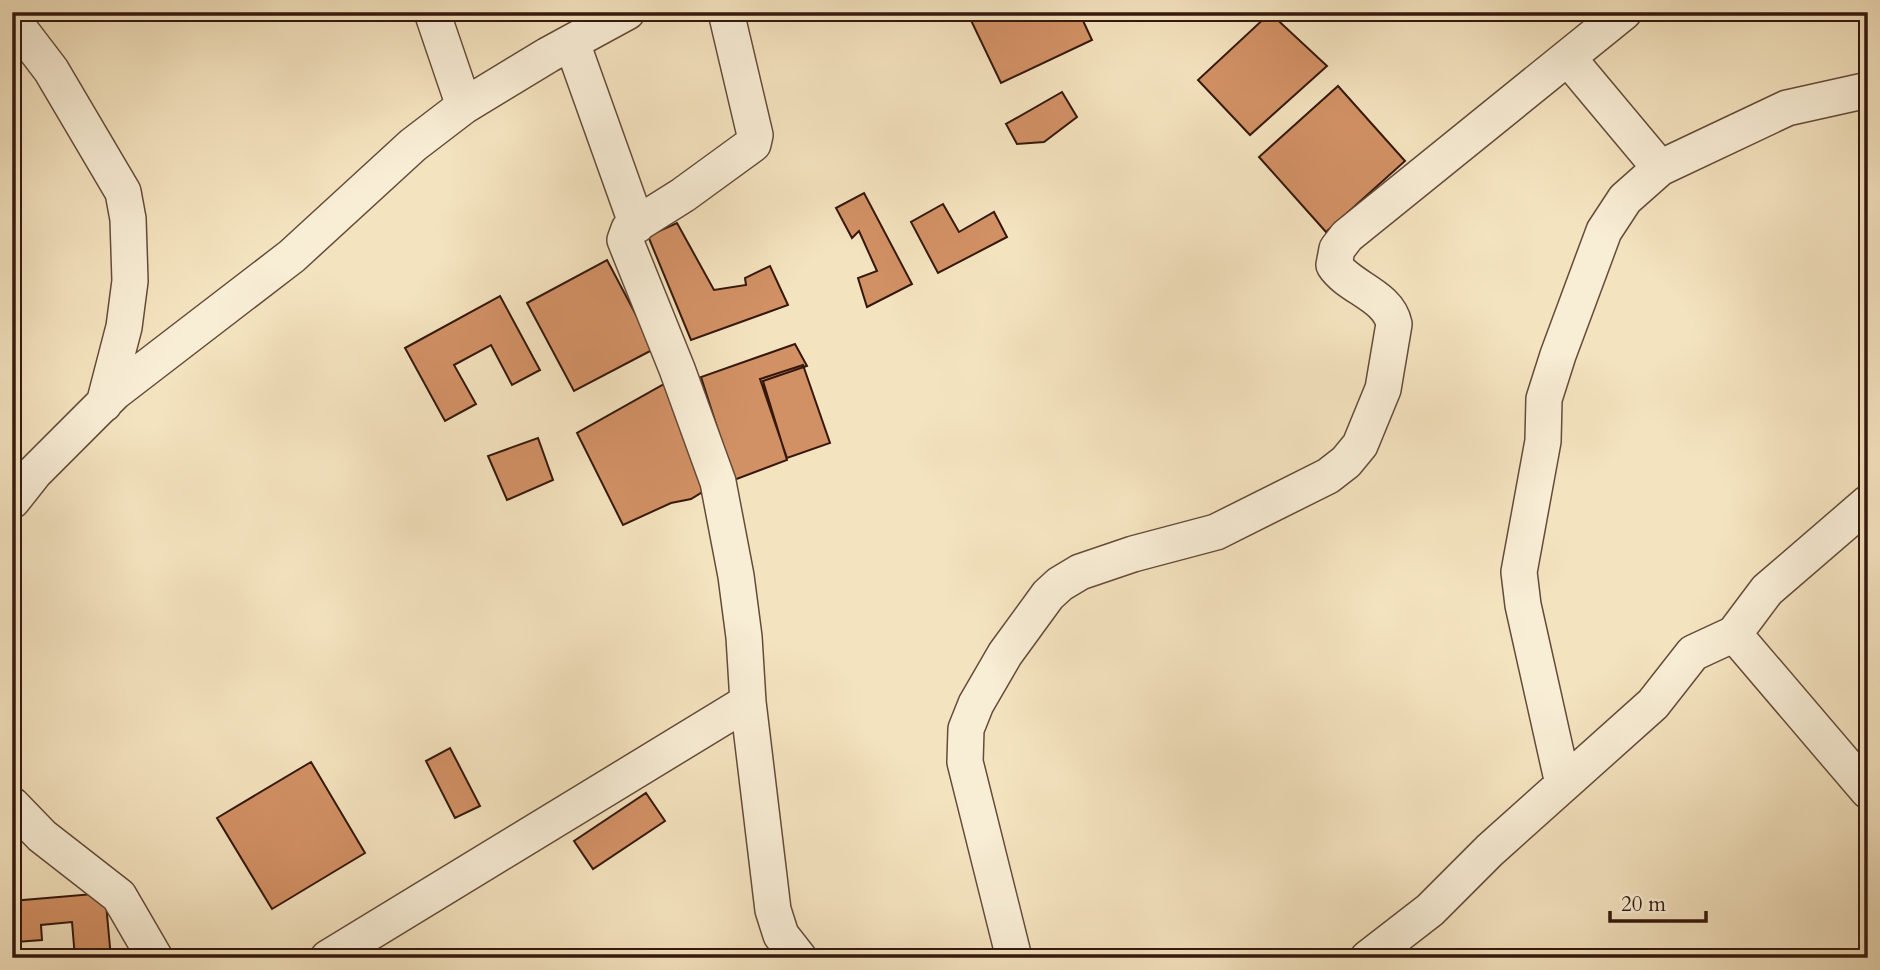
<svg xmlns="http://www.w3.org/2000/svg" width="1880" height="970" font-family="Cardo,serif">
	<style>
		.building { fill: #d29165; stroke: #35180d; stroke-width: 2 }
		.lines { fill: none; stroke-linecap: round; stroke-linejoin: round }
		.minor-casing { stroke: #654b3a; stroke-width: 38 }
		.minor { stroke: #f8edd5; stroke-width: 35 }
	</style>
	<rect width="100%" height="100%" fill="#f4e3bf"/>
	<filter id="stains"><feTurbulence type="fractalNoise" baseFrequency=".00286" numOctaves="4"/><feColorMatrix values="0 0 0 0 .2 0 0 0 0 .09 0 0 0 0 .02 0 0 0 .5 -.17"/></filter>
	<radialGradient id="worn" r=".72"><stop offset=".6" stop-color="#630" stop-opacity="0"/><stop offset="1" stop-color="#630" stop-opacity=".3"/></radialGradient>
	<path class="building" d="M967,12H1079L1092,40L1001,83Z
		M1270,13L1327,66L1250,135L1198,80Z
		M1338,86L1405,161L1326,232L1259,157Z
		M1062,92L1077,117L1044,142L1017,144L1006,124Z
		M864,193L912,284L867,307L858,278L877,271L859,231L852,238L836,208Z
		M943,204L959,232L994,212L1007,237L938,273L911,222Z
		M677,223L714,290L746,285L745,278L770,266L788,305L691,340L648,236Z
		M607,260L654,349L574,391L527,303Z
		M500,296L540,370L512,385L491,345L454,365L476,404L445,421L405,348Z
		M795,344L807,366L763,381L787,460L734,480L701,377Z
		M803,365L830,443L787,458L760,379Z
		M666,383L712,486L691,499L671,503L623,525L577,433Z
		M538,438L553,480L507,500L488,456Z
		M450,748L480,806L455,818L426,761Z
		M311,762L365,853L272,909L217,818Z
		M646,793L665,821L593,869L574,841Z
		M105,893L111,958H75L72,922L41,925L42,940L16,942L12,901Z"/>
	<g class="lines">
		<g class="minor-casing">
			<path id="minor" d="M432,12L464,106
				M726,12L755,135L753,144L683,195L629,229L625,240L677,369L718,482L736,576L744,637L748,702L773,910L781,935L799,958
				M12,19L51,70L123,192L128,219L130,281L124,327L104,404
				M572,43L637,225
				M1568,58L1660,168
				M12,501L35,472L115,392L292,256L413,145L464,106L548,55L627,12
				M1734,634L1868,791
				M1563,784L1523,605L1519,572L1543,441L1544,399L1558,355L1604,231L1625,199L1660,168L1787,108L1868,90
				M12,805L42,836L119,896L155,958
				M328,958L748,702
				M1014,958L965,762L966,729L976,704L1005,654L1048,595L1060,584L1080,572L1133,554L1216,532L1328,476L1346,462L1360,445L1383,389L1394,324C1388,295 1349,288 1334,265L1337,249L1347,236L1624,12
				M1368,958L1430,910L1490,850L1653,704L1693,653L1734,634L1767,590L1868,503"/>
		</g>
		<use href="#minor" class="minor"/>
	</g>
	<rect width="1880" height="970" fill="none" stroke="#f4e3bf" stroke-width="42"/>
	<rect x="14" y="14" width="1852" height="942" fill="none" stroke="#35180d" stroke-width="3.5"/>
	<rect x="21" y="21" width="1838" height="928" fill="none" stroke="#35180d" stroke-width="2"/>
	<path d="M1610 911v10h96v-10" fill="none" stroke="#35180d" stroke-width="3.5"/>
	<text x="1621" y="911" font-size="21" fill="#35180d" stroke="#f8edd5" stroke-width="5" paint-order="stroke">20 m</text>
	<rect width="100%" height="100%" filter="url(#stains)"/>
	<rect width="100%" height="100%" fill="url(#worn)"/>
</svg>
